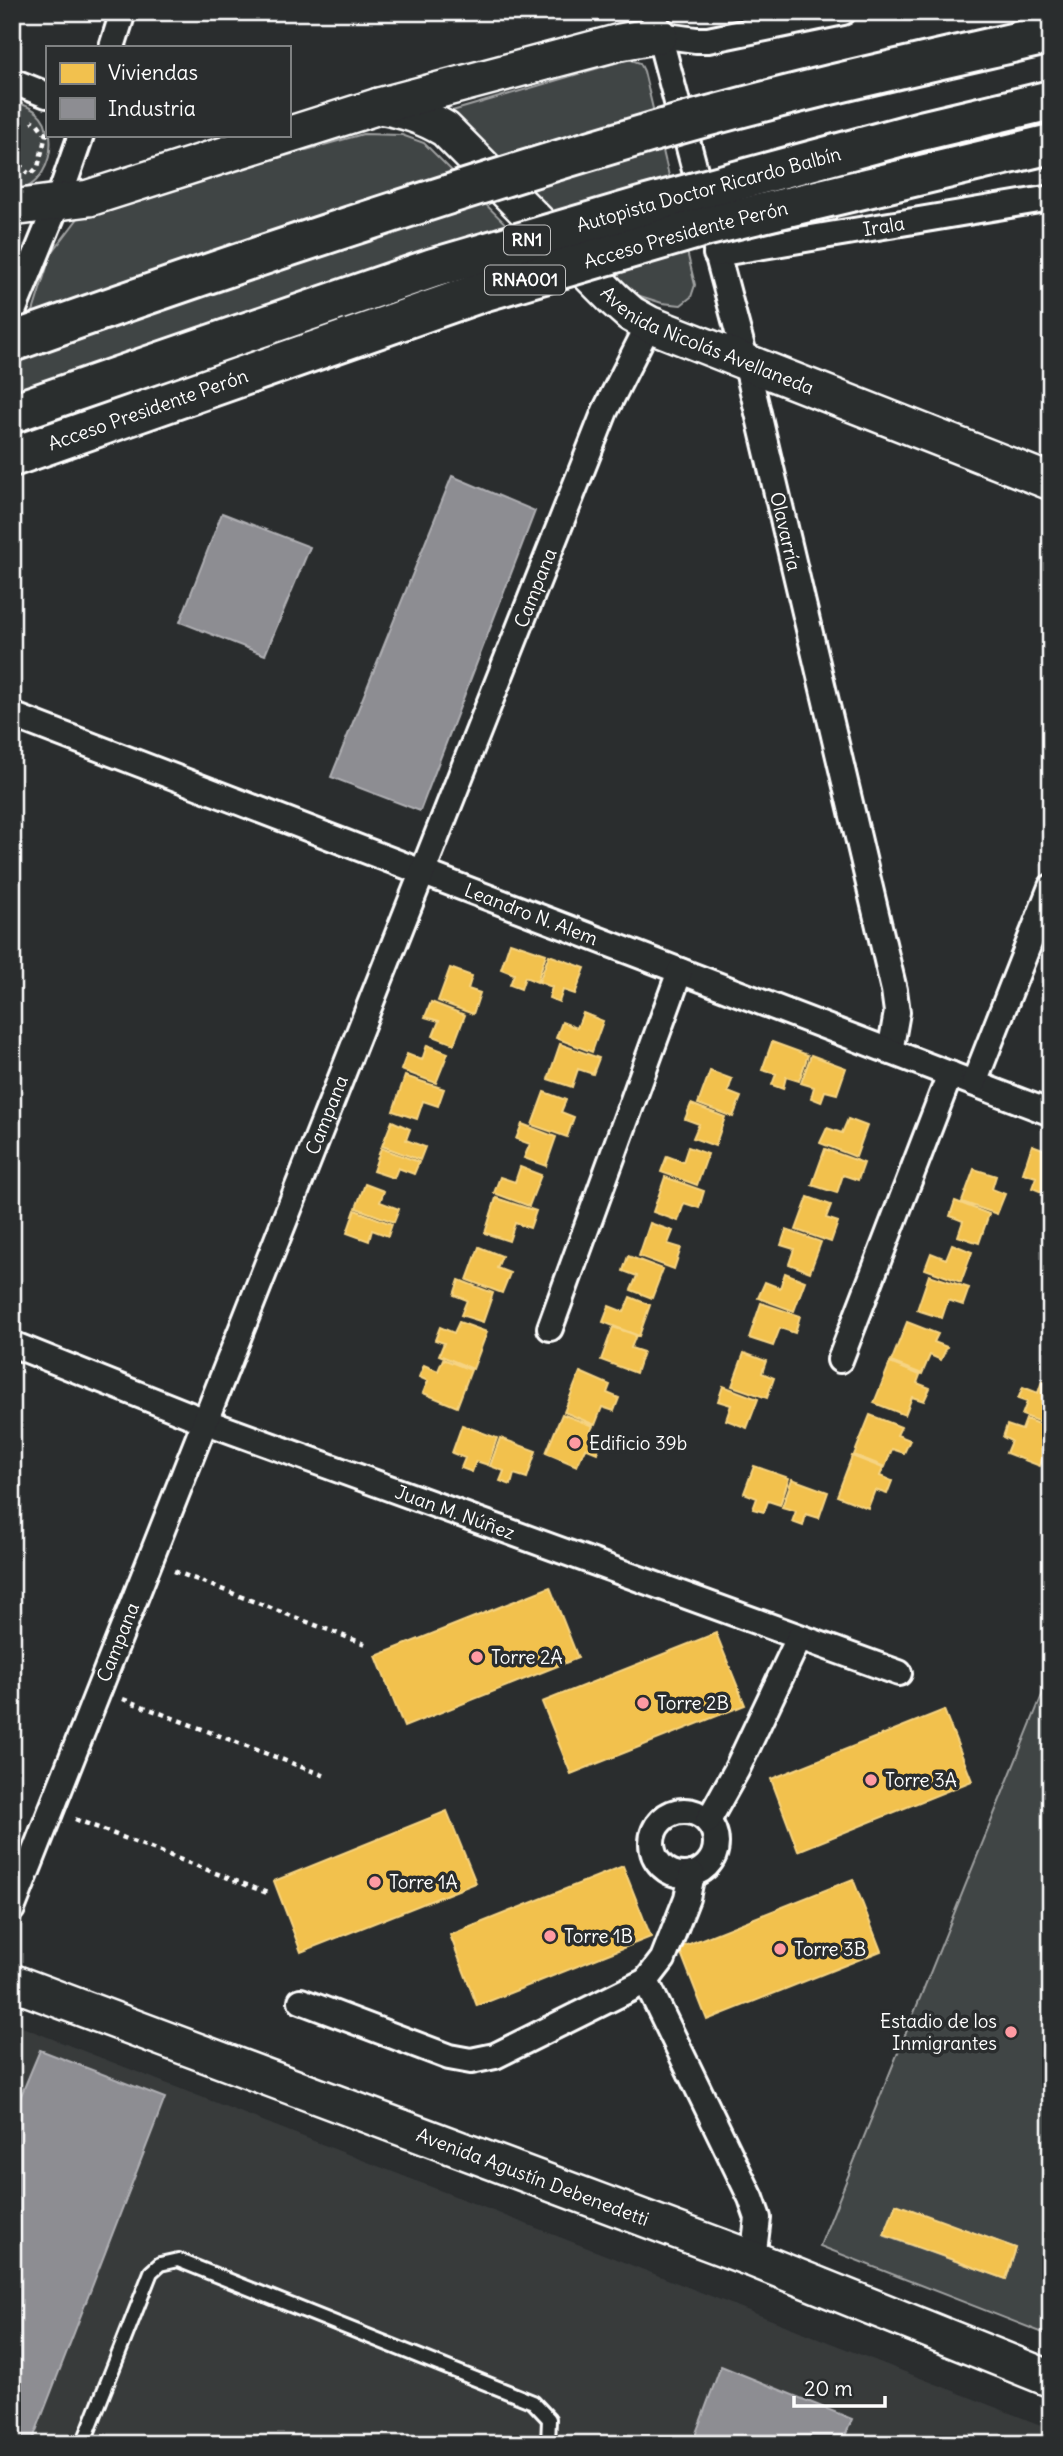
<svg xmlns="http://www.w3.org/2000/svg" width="1063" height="2456" font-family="Delius,sans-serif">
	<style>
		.built { fill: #373a3b }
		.green { fill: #414445; stroke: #a0a2a2; stroke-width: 2; fill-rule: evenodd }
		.homes { fill: #f2c14e; stroke: #f6d483; stroke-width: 2 }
		.industry { fill: #8d8d92; stroke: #afafb3; stroke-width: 2 }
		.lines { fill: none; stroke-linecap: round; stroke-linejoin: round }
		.service-casing { stroke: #fff; stroke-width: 18 }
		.minor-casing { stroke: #fff; stroke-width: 30 }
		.secondary-casing { stroke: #fff; stroke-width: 40 }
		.path { stroke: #fff; stroke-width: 4.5; stroke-dasharray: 5 5; stroke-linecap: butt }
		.service { stroke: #2a2d2e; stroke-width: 12 }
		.minor { stroke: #2a2d2e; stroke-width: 24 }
		.secondary { stroke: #2a2d2e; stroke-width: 35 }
		.motorway-bridge-casing { stroke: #fff; stroke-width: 44; stroke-linecap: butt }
		.motorway-bridge { stroke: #2a2d2e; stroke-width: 38 }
		.poi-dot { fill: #ff9aa2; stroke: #2a2d2e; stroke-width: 2.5 }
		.labels { text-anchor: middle; stroke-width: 7; stroke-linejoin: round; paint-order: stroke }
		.shield { fill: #2a2d2e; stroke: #bfc0c0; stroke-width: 2 }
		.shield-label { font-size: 18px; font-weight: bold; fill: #fff }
		.street-label { font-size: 19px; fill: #fff; stroke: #2a2d2e }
		.poi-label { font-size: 19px; fill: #fff; stroke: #2a2d2e; text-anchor: start }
	</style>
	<rect width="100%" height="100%" fill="#2a2d2e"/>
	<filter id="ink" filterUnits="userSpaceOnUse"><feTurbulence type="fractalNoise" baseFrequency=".0143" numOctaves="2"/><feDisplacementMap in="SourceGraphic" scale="14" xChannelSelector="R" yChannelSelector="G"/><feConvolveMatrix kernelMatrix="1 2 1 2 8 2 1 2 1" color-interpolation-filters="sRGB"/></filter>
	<g filter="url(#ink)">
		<path class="built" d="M12,2023L1051,2429V2444H12Z"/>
		<path class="green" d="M629,59L640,63L644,71L695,285L691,297L681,305L662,303L637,295L442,114Z
			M12,100C30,107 47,113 47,135H50C53,160 40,190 12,191Z
			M363,134L402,135L424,143L559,277L12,468V379L51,254L82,213Z
			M1051,1673V2336L820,2246ZM896,2205L1016,2248L1006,2279L885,2236Z"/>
		<path class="homes" d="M510,942L546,954L537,982L525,977L521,989L510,985L514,974L501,969Z
			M549,955L585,968L575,994L563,990L559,1002L549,998L552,987L539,982Z
			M450,968L472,976L468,989L480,993L473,1014L438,1001Z
			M431,1002L465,1015L454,1044L433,1036L439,1021L425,1017Z
			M583,1013L603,1021L592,1052L556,1038L562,1022L577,1028Z
			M772,1042L808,1055L799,1081L786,1077L783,1089L772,1085L776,1074L762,1070Z
			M560,1044L599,1058L593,1074L578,1069L572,1087L548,1079Z
			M427,1045L448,1053L436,1083L401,1070L407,1054L422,1060Z
			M811,1055L846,1068L837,1094L825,1091L821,1102L811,1098L814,1087L801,1083Z
			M710,1071L732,1079L728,1092L741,1097L733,1117L698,1104Z
			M405,1076L444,1089L438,1106L423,1101L417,1119L393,1111Z
			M544,1092L566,1100L561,1112L574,1117L567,1137L532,1125Z
			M691,1104L725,1117L715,1146L693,1138L699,1124L685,1119Z
			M848,1119L867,1126L856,1157L820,1143L827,1128L842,1133Z
			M392,1121L410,1129L406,1140L425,1147L420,1160L382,1146Z
			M522,1124L556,1137L546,1166L524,1158L530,1144L516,1139Z
			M1032,1145L1051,1152V1182L1047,1180L1042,1192L1032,1188L1036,1177L1023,1173Z
			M688,1147L708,1154L697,1185L661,1172L667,1156L683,1162Z
			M381,1148L419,1162L414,1174L398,1168L394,1178L373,1171Z
			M825,1149L864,1163L858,1180L843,1175L837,1193L812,1185Z
			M520,1167L541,1175L529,1206L494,1193L500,1177L515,1182Z
			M974,1169L996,1176L992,1189L1005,1194L997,1214L962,1202Z
			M665,1177L704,1191L699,1208L684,1203L678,1221L653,1212Z
			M365,1184L384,1191L380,1202L399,1209L394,1222L356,1208Z
			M808,1197L831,1205L826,1218L838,1222L831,1242L796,1230Z
			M496,1198L536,1211L530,1228L515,1223L509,1241L485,1233Z
			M955,1201L989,1214L979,1243L958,1236L963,1221L950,1216Z
			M355,1210L392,1224L388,1236L372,1230L369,1241L347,1233Z
			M650,1223L673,1231L668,1244L681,1248L674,1269L639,1256Z
			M786,1230L821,1242L810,1272L789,1264L794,1249L781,1245Z
			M952,1244L972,1252L961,1282L925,1269L931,1253L946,1259Z
			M479,1247L502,1256L497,1268L510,1273L502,1293L467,1280Z
			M628,1256L663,1269L652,1298L631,1290L637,1276L623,1271Z
			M785,1273L805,1281L794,1311L758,1298L765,1282L780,1288Z
			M929,1275L969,1288L963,1305L948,1300L942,1318L917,1310Z
			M459,1280L493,1293L483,1322L461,1315L467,1300L454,1295Z
			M630,1297L650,1305L639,1336L603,1322L609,1306L624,1312Z
			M761,1303L800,1316L795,1333L780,1328L773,1346L749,1338Z
			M459,1322L487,1332L473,1369L439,1355L444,1343L435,1340L440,1327L454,1333Z
			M907,1322L938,1334L934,1342L947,1347L941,1360L930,1355L922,1374L891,1362Z
			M613,1327L636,1335L631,1348L643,1352L636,1373L601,1360Z
			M744,1353L766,1361L762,1373L774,1378L767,1398L732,1386Z
			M443,1359L471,1370L457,1407L423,1393L428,1381L419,1377L424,1365L438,1371Z
			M890,1363L920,1375L917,1383L930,1388L924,1401L912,1397L905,1415L874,1403Z
			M580,1372L610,1385L607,1393L619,1398L614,1411L602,1407L595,1425L564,1412Z
			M1042,1381L1051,1385V1426L1022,1415L1027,1402L1018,1399L1023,1387L1038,1393Z
			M723,1386L758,1399L747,1428L726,1420L731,1405L718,1401Z
			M562,1414L593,1426L589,1434L602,1439L597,1453L585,1448L577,1466L546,1453Z
			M870,1415L901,1427L897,1435L910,1440L904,1453L892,1449L885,1467L854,1455Z
			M1026,1419L1051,1429V1440L1040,1466L1006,1453L1011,1441L1003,1437L1007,1425L1022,1430Z
			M462,1425L497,1438L488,1465L476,1461L472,1472L461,1468L465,1458L452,1453Z
			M500,1438L536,1451L527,1478L514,1474L511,1485L500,1481L504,1471L490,1466Z
			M852,1456L883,1468L880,1476L892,1481L887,1494L875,1490L868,1508L837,1496Z
			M754,1466L789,1478L780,1505L768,1501L764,1512L753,1509L757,1498L744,1493Z
			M792,1479L828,1492L819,1518L806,1514L803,1526L792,1522L796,1511L782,1507Z
			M550,1587L578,1658L404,1727L376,1656Z
			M716,1633L745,1705L571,1774L542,1702Z
			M944,1710L972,1781L798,1851L771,1779Z
			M447,1811L476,1883L301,1952L274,1881Z
			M623,1866L651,1937L477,2006L450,1935Z
			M853,1879L881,1951L707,2020L679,1948Z
			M896,2204L1016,2248L1006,2279L884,2235Z"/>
		<path class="industry" d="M452,476L535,511L420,811L331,777Z
			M222,513L310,547L265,655L180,622Z
			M40,2050L165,2098L31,2444H12V2117Z
			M721,2366L852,2419L842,2444H692Z"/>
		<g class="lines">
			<g class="service-casing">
				<path id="service" d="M83,2444L151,2272L160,2264L178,2260L533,2402L549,2419L548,2444"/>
			</g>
			<g class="minor-casing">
				<g id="minor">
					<path id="s1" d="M653,12L746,362L894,990L897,1012L890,1052"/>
					<path d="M659,35L696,40H708L843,12"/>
					<path d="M112,47L123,12"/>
					<path d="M12,81L47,95"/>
					<path id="s2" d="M716,254L1051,198"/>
					<path d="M12,314L57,204L81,135"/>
					<path id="s3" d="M12,715L1051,1113"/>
					<path d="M974,1083L1051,887"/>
					<path d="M550,1328L680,971"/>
					<path id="s4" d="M12,1344L207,1422L899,1673"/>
					<path d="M840,1360L950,1074"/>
					<circle cx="684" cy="1843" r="32"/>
					<path d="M708,1821L736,1771L799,1638"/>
					<path id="s5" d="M12,1909L605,411L649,324"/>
					<path d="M646,1981L751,2198L758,2218L753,2259"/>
					<path d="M301,2001L449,2057L471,2061L495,2056L646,1981L663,1959L687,1898L692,1874"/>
				</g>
			</g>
			<g class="secondary-casing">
				<g id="secondary">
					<path id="s6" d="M379,106C404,110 423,116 445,129L614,299L631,314L649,324L1051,482"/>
					<path d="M12,208L89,198L379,106L620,42L659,35"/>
					<path id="s7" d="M12,1982L753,2259L1051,2379"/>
				</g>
			</g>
			<path class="path" d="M12,157L28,173
				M32,173L38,167L46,135L37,123L32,121
				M174,1571L365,1644
				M123,1699L328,1777
				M75,1819L270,1894"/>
			<use href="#service" class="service"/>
			<use href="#minor" class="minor"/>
			<use href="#secondary" class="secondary"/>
			<g class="motorway-bridge-casing">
				<g id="motorway-bridge">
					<path d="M12,342C223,267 434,196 649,133C781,94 916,65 1051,34"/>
					<path id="s8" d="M12,413L433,268L647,205L921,131L1051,100"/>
					<path id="s9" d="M12,457L482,292L704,227L1051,144"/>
				</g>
			</g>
			<use href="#motorway-bridge" class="motorway-bridge"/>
		</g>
	</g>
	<g class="poi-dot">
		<circle cx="575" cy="1443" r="7"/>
		<circle cx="477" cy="1657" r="7"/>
		<circle cx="643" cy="1703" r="7"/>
		<circle cx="871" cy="1780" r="7"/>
		<circle cx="375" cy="1882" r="7"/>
		<circle cx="550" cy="1936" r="7"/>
		<circle cx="780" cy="1949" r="7"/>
		<circle cx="1011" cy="2032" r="7"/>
	</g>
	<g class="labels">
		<g class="shield">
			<rect x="504" y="225.5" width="46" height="29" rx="5"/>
			<rect x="485" y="265.5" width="80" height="29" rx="5"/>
		</g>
		<g class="shield-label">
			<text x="527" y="246">RN1</text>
			<text x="525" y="286">RNA001</text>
		</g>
		<g class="street-label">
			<text dy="7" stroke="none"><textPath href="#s8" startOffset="732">Autopista Doctor Ricardo Balbín</textPath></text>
			<text dy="7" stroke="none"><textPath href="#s2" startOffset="170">Irala</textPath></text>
			<text dy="7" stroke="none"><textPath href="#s9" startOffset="710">Acceso Presidente Perón</textPath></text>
			<text dy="7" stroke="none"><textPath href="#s6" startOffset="413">Avenida Nicolás Avellaneda</textPath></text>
			<text dy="7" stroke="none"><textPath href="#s9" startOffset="144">Acceso Presidente Perón</textPath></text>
			<text dy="7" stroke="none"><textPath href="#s1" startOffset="536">Olavarría</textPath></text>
			<text dy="7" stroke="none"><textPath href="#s5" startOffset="1421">Campana</textPath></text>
			<text dy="7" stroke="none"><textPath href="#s3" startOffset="556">Leandro N. Alem</textPath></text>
			<text dy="7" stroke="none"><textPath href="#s5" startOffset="854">Campana</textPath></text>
			<text dy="7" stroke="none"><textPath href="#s4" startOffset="474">Juan M. Núñez</textPath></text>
			<text dy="7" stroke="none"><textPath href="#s5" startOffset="287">Campana</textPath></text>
			<text dy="7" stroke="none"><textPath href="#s7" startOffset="556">Avenida Agustín Debenedetti</textPath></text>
		</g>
		<g class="poi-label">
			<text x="589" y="1450">Edificio 39b</text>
			<text x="491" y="1664">Torre 2A</text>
			<text x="657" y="1710">Torre 2B</text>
			<text x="885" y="1787">Torre 3A</text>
			<text x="389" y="1889">Torre 1A</text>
			<text x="564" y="1943">Torre 1B</text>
			<text x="794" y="1956">Torre 3B</text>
			<text x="997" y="2028" text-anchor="end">Estadio de los<tspan x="997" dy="22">Inmigrantes</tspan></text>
		</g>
	</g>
	<rect width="1063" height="2456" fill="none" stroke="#2a2d2e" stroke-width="42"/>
	<rect x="21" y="21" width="1021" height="2414" fill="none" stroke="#fff" stroke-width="2.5" filter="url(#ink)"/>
	<rect x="46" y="46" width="245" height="91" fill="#2a2d2e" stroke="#7f8182" stroke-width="2"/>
	<rect x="60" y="63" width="35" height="21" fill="#f2c14e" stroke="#7f8182" stroke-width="2"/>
	<text x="108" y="80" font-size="21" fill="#ffffff">Viviendas</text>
	<rect x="60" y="98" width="35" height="21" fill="#8d8d92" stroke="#7f8182" stroke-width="2"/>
	<text x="108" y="116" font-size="21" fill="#ffffff">Industria</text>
	<path d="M794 2396v10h91v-10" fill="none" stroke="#ffffff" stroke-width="3.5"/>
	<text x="804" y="2396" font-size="21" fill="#ffffff" stroke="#2a2d2e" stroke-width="5" paint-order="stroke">20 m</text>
</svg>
